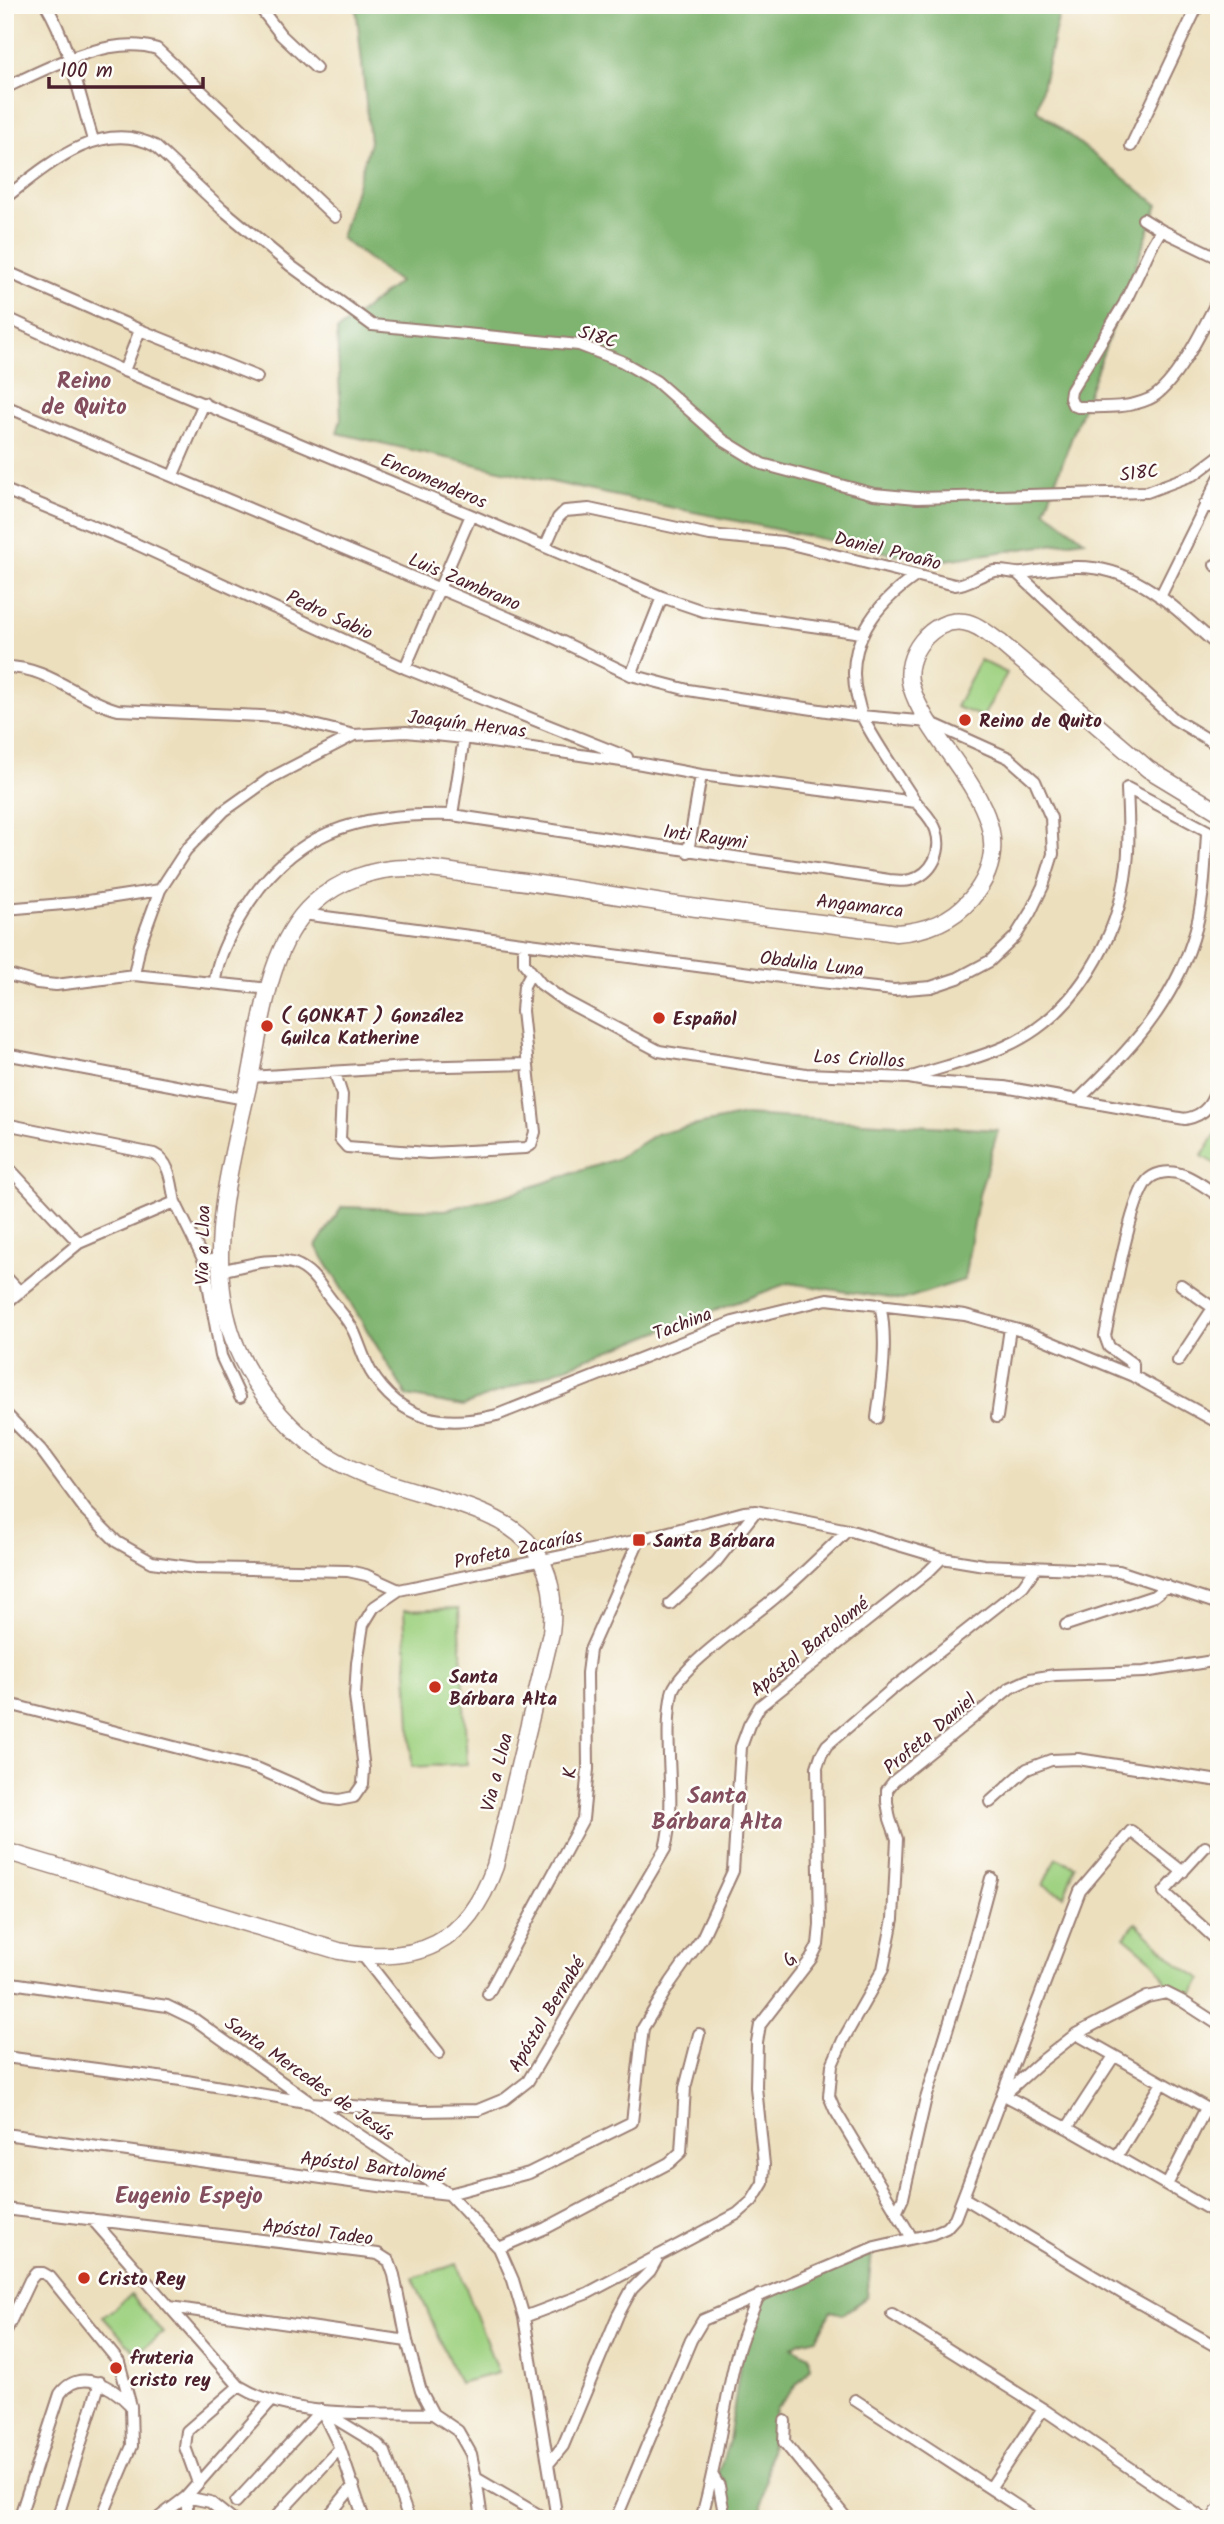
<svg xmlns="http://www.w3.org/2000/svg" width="1224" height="2524" font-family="Kalam,sans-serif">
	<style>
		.green { fill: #9fd281; stroke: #747856; stroke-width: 2 }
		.forest { fill: #7fb46f; stroke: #646a4d; stroke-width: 2 }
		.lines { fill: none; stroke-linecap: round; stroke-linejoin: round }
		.street-casing { stroke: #9b7f74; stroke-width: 14 }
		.secondary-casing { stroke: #9b7f74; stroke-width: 19 }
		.street { stroke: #fff; stroke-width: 10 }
		.secondary { stroke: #fff; stroke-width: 16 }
		.poi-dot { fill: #c8321e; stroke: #fdfcf7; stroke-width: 2.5 }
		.labels { text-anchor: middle; stroke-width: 5; stroke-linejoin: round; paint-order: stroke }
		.street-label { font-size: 19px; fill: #4a1f2b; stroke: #fdfcf7 }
		.poi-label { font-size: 19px; font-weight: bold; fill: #4a1f2b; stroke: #fdfcf7; text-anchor: start }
		.quarter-label { font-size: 23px; font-weight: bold; fill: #834f5f; stroke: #fdfcf7 }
	</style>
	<rect width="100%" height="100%" fill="#fdfcf7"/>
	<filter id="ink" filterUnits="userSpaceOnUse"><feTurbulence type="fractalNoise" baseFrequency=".0143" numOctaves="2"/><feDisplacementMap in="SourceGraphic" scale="14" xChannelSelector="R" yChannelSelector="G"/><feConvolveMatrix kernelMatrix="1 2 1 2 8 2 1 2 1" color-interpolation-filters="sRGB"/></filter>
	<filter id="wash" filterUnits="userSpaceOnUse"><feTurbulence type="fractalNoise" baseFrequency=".00686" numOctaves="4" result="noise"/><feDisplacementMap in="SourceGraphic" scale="28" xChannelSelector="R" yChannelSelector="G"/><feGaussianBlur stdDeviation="1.57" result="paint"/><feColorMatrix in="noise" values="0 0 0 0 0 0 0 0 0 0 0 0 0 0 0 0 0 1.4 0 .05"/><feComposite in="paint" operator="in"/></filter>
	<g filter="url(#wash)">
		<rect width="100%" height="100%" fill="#ecdfbd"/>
		<path class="green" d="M980,660L1007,673L983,717L956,707Z
			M1219,1129V1166L1202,1156Z
			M459,1608L467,1764L412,1767L404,1610Z
			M1056,1858L1075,1866L1064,1896L1043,1885Z
			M1136,1923L1178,1964L1202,1979L1188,1999L1171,1989L1154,1962L1124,1937Z
			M457,2264L498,2373L459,2383L413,2278Z
			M131,2295L163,2333L136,2353L103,2317Z"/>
		<path class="forest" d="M356,5H1061L1037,110L1158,205L1045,510L1084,540L932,562L583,489L337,433L341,419L337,331L399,282L341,238L370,142Z
			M744,1115L998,1130L979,1195L964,1280L902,1300L788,1283L463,1406L407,1396L316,1246L342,1207L445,1210L507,1195L616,1159L656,1134Z
			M872,2253L867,2297L843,2314L831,2311L817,2338L800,2342L792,2347L809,2356L811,2368L776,2409L761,2512L769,2519H731L726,2482L718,2474L729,2441L740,2365L749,2330L765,2297Z"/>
	</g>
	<g filter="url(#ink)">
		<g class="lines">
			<g class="street-casing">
				<path id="street" d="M46,5C69,43 80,98 93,140
					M258,5L281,35L316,68
					M5,88C46,68 111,34 157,49L335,217
					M1131,146L1198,5
					M5,198C46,166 101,117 155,146L221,208L291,266L372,325L579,345L621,361L656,381L723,440L762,464L874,494L917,498L1147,492L1195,474L1219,456
					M1143,219L1161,230L1219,258
					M1161,230L1151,247L1124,304L1071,391L1070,398L1073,405L1078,407C1102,407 1127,409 1149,399C1175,388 1206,323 1219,297
					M5,271L140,330L257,377
					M5,317L124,371L471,515L662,597L703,611L862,633
					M124,371L140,330
					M5,406L540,631L631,675L688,690L738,698L861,716L929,722L1009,758L1035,781L1051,818L1053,854L1043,886L1030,913L1015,937L990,961L958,978L931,987L894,990L811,981L303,914
					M173,475L204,403
					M5,490L136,544L405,668L627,757
					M1205,504L1219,511
					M545,547L558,518L565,511L589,509L710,535L783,542L955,585C970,584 981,573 995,571C1005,570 1013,574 1022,573C1040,571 1058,567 1076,567C1138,566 1175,609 1219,647
					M1215,565L1219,567
					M1018,574L1174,719L1219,746
					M1160,597L1219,478
					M5,667C48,666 79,700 118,710L261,716L285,718L354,735
					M405,668L471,515
					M631,675L662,597
					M452,815L464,738
					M688,852L701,775
					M5,909L75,903L160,890
					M524,944V963L541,984L563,1000L659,1051L806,1074L909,1078L931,1082L1004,1087L1185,1119C1207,1115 1212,1103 1219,1083
					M5,974L37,983L56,985L134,975L270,989
					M134,975L140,945L160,890L186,850L224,811L269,779L354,735L406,732L464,738L642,764L701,775L916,802
					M215,983C216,961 228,938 239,919C289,830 357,813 452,815L889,880C896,880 904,882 910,880C933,874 943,851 936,830C931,816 918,807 911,795C895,770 876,744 863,718C860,711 859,704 857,697C844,645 875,604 916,576
					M5,1054L245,1099
					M335,1073L342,1095L340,1139L347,1147L428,1153L526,1148L531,1145L535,1132L522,1011L524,986L531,973
					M250,1077L408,1067L527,1064
					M912,1077C942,1067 974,1060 1004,1047C1076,1016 1119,938 1127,864C1130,839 1128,813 1127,788L1219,837
					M1079,1099C1129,1051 1171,1007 1193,939C1204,905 1205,867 1207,833
					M5,1124L154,1154C171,1162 171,1184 175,1202L79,1243L5,1304
					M5,1164L79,1243
					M175,1202L204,1261
					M219,1259L204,1261L221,1356L240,1397
					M220,1271C244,1266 271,1256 295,1264C311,1270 319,1284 329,1297C337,1308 348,1319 354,1332C360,1345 364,1360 371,1372C401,1421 444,1428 497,1415L733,1322L827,1299L965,1315L1029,1333L1133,1376L1219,1423
					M5,1276L20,1292
					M1181,1285L1219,1312
					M1178,1361L1219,1299
					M1133,1376V1364L1109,1347L1105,1336C1112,1305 1130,1201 1147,1181C1150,1177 1157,1174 1161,1173C1183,1168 1201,1185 1219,1196
					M5,1413L41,1450L86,1511L117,1542L152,1562L195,1568L348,1571L366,1575L399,1590
					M997,1417L1010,1328
					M877,1418C882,1382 888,1339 880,1304
					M670,1604L716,1562L756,1511
					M1066,1625L1154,1596L1167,1586
					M5,1703L259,1769L325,1798L339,1800L354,1797L363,1784L364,1769L355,1696L357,1663L363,1625L374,1607L399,1590L639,1540L744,1512L756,1511L848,1530L942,1558L984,1565L1119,1571L1219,1604
					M990,1802L1027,1769L1051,1760L1078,1759L1219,1781
					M1205,1847L1164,1892L1219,1942
					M363,1956L439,2053
					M5,1982L167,2006L194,2019L311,2103L449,2194L499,2248L513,2280L524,2317L557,2519
					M488,1994L583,1819L588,1769L587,1673L590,1650L639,1540
					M1076,2034L1219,2115
					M5,2057L181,2080L311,2103L421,2111L478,2110L505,2099L528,2081L665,1849C678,1798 662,1745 672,1693C677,1668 756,1615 777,1596C802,1575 825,1552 848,1530
					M1006,2093L1038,2064L1076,2034L1147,1997L1166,1993L1182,2001L1219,2025
					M1004,2095L1067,2128L1219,2215
					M1067,2128L1114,2056
					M5,2134L386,2187L449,2194L529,2173L632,2122L643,2028L671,1982L702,1938L733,1871L741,1747L749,1725L760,1706L928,1572L942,1558
					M1117,2156L1162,2083
					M1167,2185L1206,2108
					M964,2198L1125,2295L1219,2348
					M5,2209L378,2254L389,2261L394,2275L407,2341L421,2391L433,2414L458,2431L471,2454L476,2478L546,2519
					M897,2211L903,2198L925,2102L969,1959L991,1878
					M92,2219L239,2386C295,2420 370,2412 433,2414
					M912,2238L835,2110L829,2096L832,2065L843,2040L883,1969L893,1919L897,1839L890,1819L887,1802V1790L894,1781L1010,1688L1030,1679L1055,1675L1144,1672L1219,1660
					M499,2248L546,2228L669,2163L681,2152L685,2088L699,2034
					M170,2307L407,2341
					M892,2314L1043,2409L1204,2519
					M524,2317L588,2293L737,2214L752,2201L763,2183L764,2165L756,2087L757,2042L760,2025L811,1959L818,1945L820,1925L817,1767L821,1755L827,1745L891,1690L1023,1586L1035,1569
					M5,2333L30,2280L36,2273H43L50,2277L119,2362L131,2406L132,2446L101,2519
					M855,2400L1037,2519
					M321,2410L377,2444L385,2452L409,2519
					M323,2413L340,2448L364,2519
					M785,2421L784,2442L847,2519
					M549,2463L563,2446L618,2315L632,2289L650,2271L659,2255
					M713,2476L719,2486L725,2519
					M476,2478L482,2519
					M198,2483L185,2447L187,2431L239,2386
					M991,2487L1043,2409
					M186,2497L210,2502L231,2519
					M186,2497L188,2519
					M236,2502L321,2410
					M19,2519L60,2394C79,2367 112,2386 129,2404
					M57,2519L100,2382
					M157,2519L186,2497L270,2402
					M274,2519L340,2448
					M326,2519L354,2485
					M616,2519L691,2340L703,2320L875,2247L932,2234L946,2228L955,2218L1080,1891L1131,1831L1183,1872
					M701,2519C716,2468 722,2417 734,2366C739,2341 750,2318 759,2295"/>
			</g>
			<g class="secondary-casing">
				<path id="secondary" d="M5,1851L339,1951C419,1966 467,1944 495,1866L551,1633C568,1500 439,1510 352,1469C293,1442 240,1378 226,1314C208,1235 234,1150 251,1073C262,1018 270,943 313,904C339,880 376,867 411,868C434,868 457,873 480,876C546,884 611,895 676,905C749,916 823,922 896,933C926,931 951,922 971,899C1037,821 931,755 911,686C902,656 932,617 964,622C978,624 989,635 1001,643L1148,769L1219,812
					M1215,2519L1219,2513"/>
			</g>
			<use href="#street" class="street"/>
			<use href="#secondary" class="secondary"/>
		</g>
	</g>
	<g class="poi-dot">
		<circle cx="965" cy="720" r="7"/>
		<circle cx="659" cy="1018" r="7"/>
		<circle cx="267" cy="1026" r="7"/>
		<rect x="632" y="1533" width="14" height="14" rx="3.5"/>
		<circle cx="435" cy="1687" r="7"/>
		<circle cx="84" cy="2278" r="7"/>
		<circle cx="116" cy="2368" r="7"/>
	</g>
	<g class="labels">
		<g class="street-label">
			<text transform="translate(598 336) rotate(17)" y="7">S18C</text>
			<text transform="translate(1139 472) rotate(-7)" y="7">S18C</text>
			<text transform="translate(434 480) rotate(23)" y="7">Encomenderos</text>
			<text transform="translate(888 550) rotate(14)" y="7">Daniel Proaño</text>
			<text transform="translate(465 581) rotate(23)" y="7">Luis Zambrano</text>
			<text transform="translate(330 614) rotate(25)" y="7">Pedro Sabio</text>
			<text transform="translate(467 723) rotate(7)" y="7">Joaquín Hervas</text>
			<text transform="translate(705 836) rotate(8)" y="7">Inti Raymi</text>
			<text transform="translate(860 905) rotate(7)" y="7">Angamarca</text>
			<text transform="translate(812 963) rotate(7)" y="7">Obdulia Luna</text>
			<text transform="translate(859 1058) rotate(3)" y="7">Los Criollos</text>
			<text transform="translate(202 1245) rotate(-89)" y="7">Via a Lloa</text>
			<text transform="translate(682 1323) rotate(-21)" y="7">Tachina</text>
			<text transform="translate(518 1548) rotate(-12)" y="7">Profeta Zacarías</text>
			<text transform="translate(809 1646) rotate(-39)" y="7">Apóstol Bartolomé</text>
			<text transform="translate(929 1733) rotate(-40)" y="7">Profeta Daniel</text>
			<text transform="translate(496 1772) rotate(-76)" y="7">Via a Lloa</text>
			<text transform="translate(569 1773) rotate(-86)" y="7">K</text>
			<text transform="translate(789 1959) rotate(-52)" y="7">G</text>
			<text transform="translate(546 2014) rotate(-59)" y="7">Apóstol Bernabé</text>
			<text transform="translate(310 2078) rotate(35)" y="7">Santa Mercedes de Jesús</text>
			<text transform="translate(373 2166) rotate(7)" y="7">Apóstol Bartolomé</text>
			<text transform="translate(318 2231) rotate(7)" y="7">Apóstol Tadeo</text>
		</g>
		<g class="poi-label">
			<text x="979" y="727">Reino de Quito</text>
			<text x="281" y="1022">( GONKAT ) González<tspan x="281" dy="22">Guilca Katherine</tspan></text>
			<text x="673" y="1025">Español</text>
			<text x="653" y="1547">Santa Bárbara</text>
			<text x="449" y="1683">Santa<tspan x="449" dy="22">Bárbara Alta</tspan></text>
			<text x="98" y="2285">Cristo Rey</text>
			<text x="130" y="2364">fruteria<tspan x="130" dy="22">cristo rey</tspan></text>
		</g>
		<g class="quarter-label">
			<text x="84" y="388">Reino<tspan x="84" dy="26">de Quito</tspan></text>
			<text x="717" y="1803">Santa<tspan x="717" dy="26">Bárbara Alta</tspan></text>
			<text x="189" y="2203">Eugenio Espejo</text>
		</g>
	</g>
	<rect width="1224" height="2524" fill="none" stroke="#fdfcf7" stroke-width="28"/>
	<path d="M49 77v10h154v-10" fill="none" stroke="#4a1f2b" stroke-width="3.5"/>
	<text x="60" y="77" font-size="21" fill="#4a1f2b" stroke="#fdfcf7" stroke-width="5" paint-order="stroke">100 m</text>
</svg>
